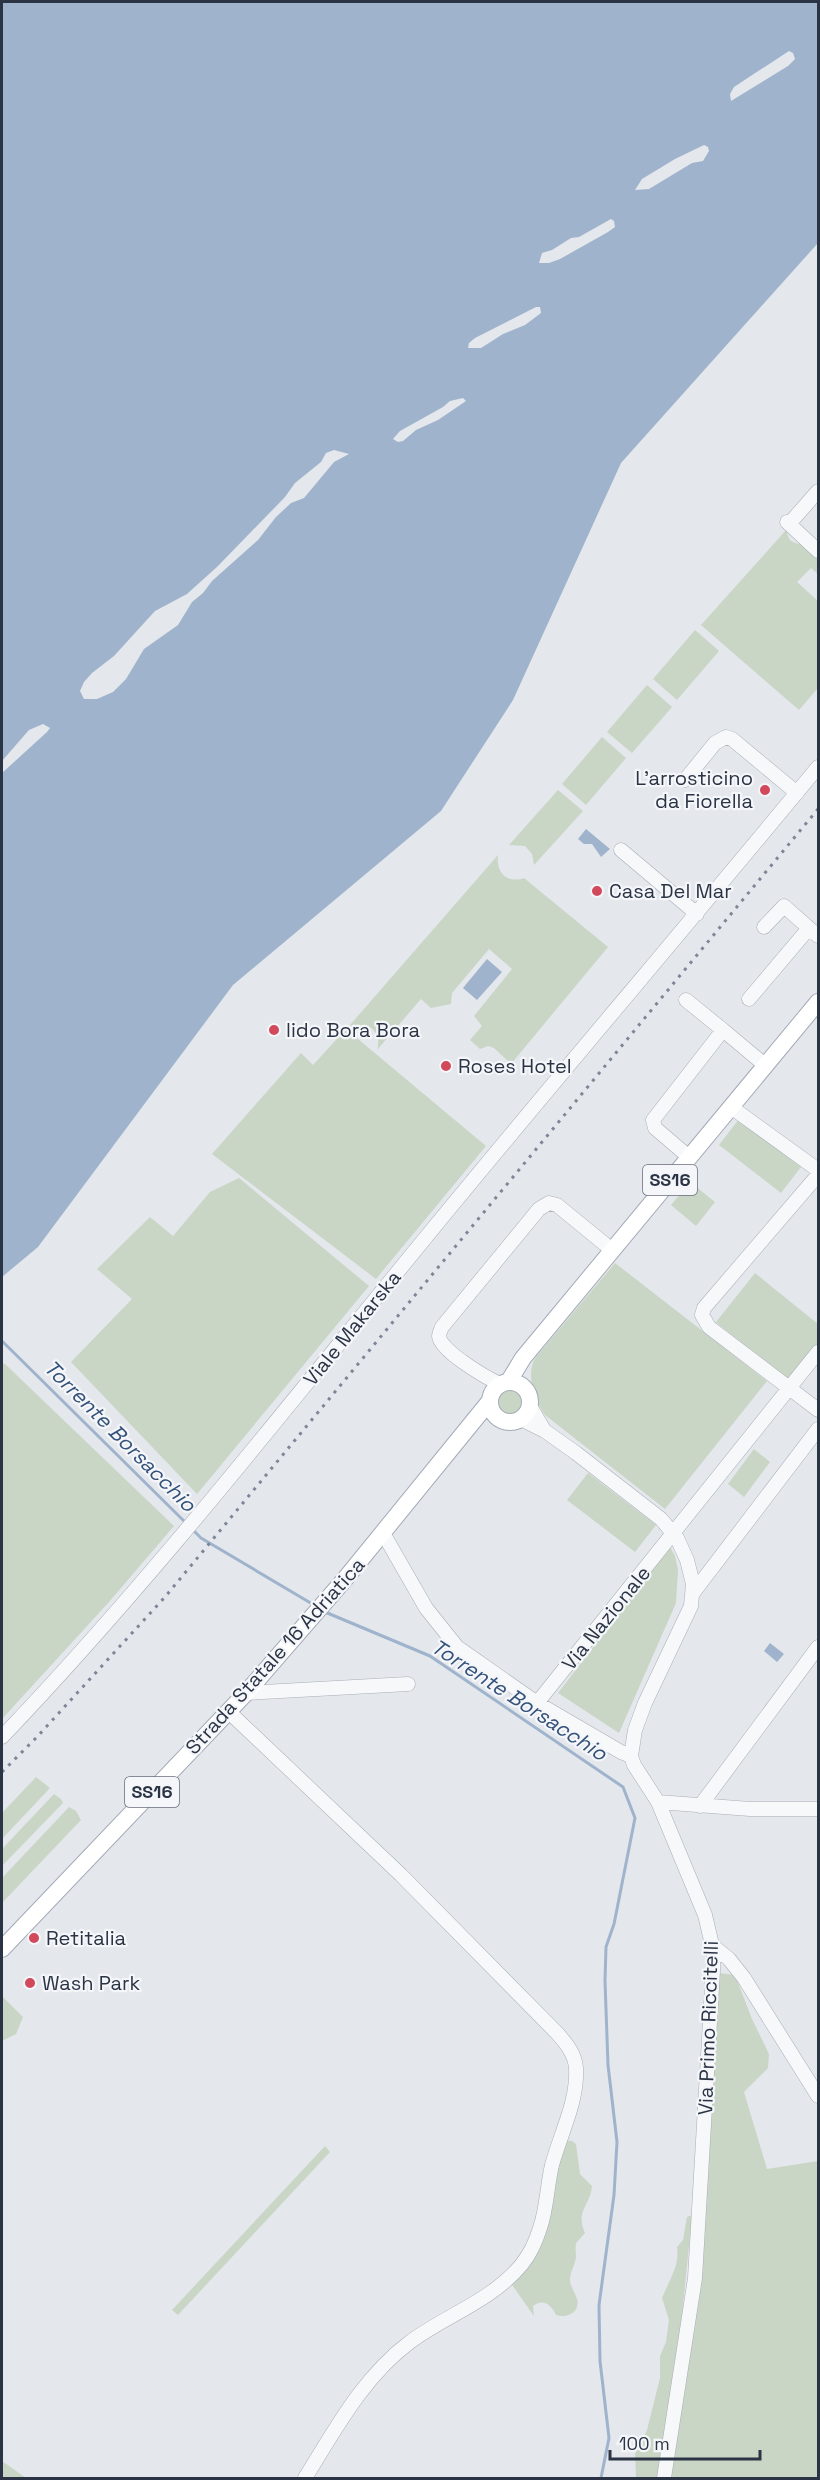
<svg xmlns="http://www.w3.org/2000/svg" width="820" height="2480" font-family="'Space Grotesk',sans-serif">
	<style>
		.green { fill: #c9d6c5 }
		.water { fill: #9fb4cc }
		.pier { fill: #e4e7ec }
		.lines { fill: none; stroke-linecap: round; stroke-linejoin: round }
		.stream { stroke: #9fb4cc; stroke-width: 3 }
		.minor-casing { stroke: #a9aeb7; stroke-width: 15 }
		.major-casing { stroke: #a3abb8; stroke-width: 18 }
		.minor { stroke: #f7f8fa; stroke-width: 14 }
		.major { stroke: #fff; stroke-width: 16 }
		.rail { stroke: #7d8696; stroke-width: 3; stroke-dasharray: 3 6; stroke-linecap: butt }
		.poi-dot { fill: #d1495b; stroke: #f4f6f9; stroke-width: 2 }
		.labels { text-anchor: middle; stroke-width: 4.5; stroke-linejoin: round; paint-order: stroke }
		.shield { fill: #f4f6f9; stroke: #676e7b; stroke-width: 1.5 }
		.shield-label { font-size: 18px; font-weight: bold; fill: #2b3445 }
		.poi-label { font-size: 20px; fill: #2b3445; stroke: #f4f6f9; text-anchor: start }
		.street-label { font-size: 20px; fill: #2b3445; stroke: #f4f6f9 }
		.water-label { font-size: 21px; font-style: italic; fill: #34527a; stroke: #f4f6f9 }
	</style>
	<rect width="100%" height="100%" fill="#e4e7ec"/>
	<path class="green" d="M787,529C787,542 793,542 802,545C808,547 814,555 818,559V574L811,568L797,582L818,601V688L799,710L701,625Z
		M695,630L719,651L677,700L653,679Z
		M647,685L672,707L632,753L607,732Z
		M602,737L626,758L586,805L562,784Z
		M558,790L583,811L534,865L532,854L525,846L509,845Z
		M498,855C496,872 506,884 524,878L608,947L511,1064L494,1048L488,1046L480,1049L470,1040L482,1026L474,1016L512,969L489,949L452,993L451,1004L431,1008L421,999L377,1050C381,1038 376,1028 364,1025L351,1028L350,1025Z
		M346,1029L486,1146L376,1279L212,1154L301,1053L313,1065Z
		M739,1119L801,1167L781,1193L719,1145Z
		M239,1178L369,1286L197,1494L71,1362L132,1299L97,1269L150,1217L173,1236L210,1192Z
		M690,1182L715,1202L696,1226L671,1205Z
		M615,1263L767,1381L665,1509L545,1415C534,1400 525,1373 536,1357Z
		M755,1273L818,1324V1344L789,1381L716,1322Z
		M4,1363L174,1526L109,1602L2,1719V1366Z
		M496 1402a14 14 0 1 1 28 0a14 14 0 1 1-28 0Z
		M754,1449L770,1462L744,1497L728,1484Z
		M588,1473L656,1525L635,1552L567,1500Z
		M670,1547L675,1556L678,1570L676,1603L619,1733L558,1693Z
		M36,1777L50,1788L2,1839V1813Z
		M54,1794L61,1799L63,1803L2,1866V1849Z
		M69,1807L76,1811L81,1820L2,1903V1878Z
		M719,1973L735,1975L752,2019L769,2054L768,2068L744,2092L767,2169L818,2161V2478H670Z
		M2,1996L23,2017L16,2034L2,2041Z
		M563,2140L572,2141L576,2144L580,2174L592,2186C590,2207 575,2210 585,2233L576,2243C575,2248 576,2253 576,2257C575,2265 570,2272 570,2281C571,2288 575,2292 577,2299C581,2312 566,2319 556,2315C551,2305 544,2298 533,2306L534,2316L510,2282L517,2275Z
		M325,2146L330,2152L178,2315L172,2310Z
		M692,2215L679,2346L658,2478H636L635,2454L647,2430L660,2378V2356L666,2342L669,2320L662,2298C669,2280 680,2266 677,2247L683,2240L687,2217Z
		M2,2462L5,2463L26,2478H2Z"/>
	<path class="water" d="M2,2H818V243L621,463L513,700L441,811L233,985L38,1247L2,1277Z
		M586,829L610,849L601,857L592,844H584L578,839Z
		M487,959L502,972L477,1000L463,988Z
		M770,1643L784,1654L777,1662L764,1651Z"/>
	<path class="pier" d="M789,51L793,53L795,59L788,66L731,101L730,94L734,87Z
		M704,145L708,147L709,151L703,161L692,163L649,189L635,190L642,179L675,159Z
		M611,219L614,221L615,227L608,232L560,259L549,263H539L542,253L552,250L571,238L579,237Z
		M536,307H540L541,313L525,325L503,334L481,348H468L469,343L475,338Z
		M463,398L466,401L438,420L416,430L403,441L398,442L393,439L400,431L443,407L450,401Z
		M334,450L349,454L334,462L304,498L291,503L276,517L258,540L212,581L203,593L192,602L178,625L144,649L126,679L113,692L97,699H84L80,691L84,682L92,673L114,656L155,611L187,594L218,566L285,497L295,483L321,462L326,453Z
		M43,724L50,728L47,732L2,773V761L29,730Z"/>
	<g class="lines">
		<path class="stream" d="M2,1341L186,1523
			M193,1530L201,1538L314,1605
			M325,1612L430,1656L623,1787L635,1818L614,1924L606,1947L605,1981L608,2065L617,2142L614,2195L599,2305L600,2361L609,2438L601,2478"/>
		<g class="minor-casing">
			<path id="minor" d="M787,522L818,551
				M789,524L818,491
				M685,780L715,743L726,737L732,739L797,793
				M621,850L697,914
				M764,927L784,906L818,936
				M749,999L809,928
				M686,1000L723,1030
				M731,1107L818,1170
				M689,1157L655,1128L653,1120L723,1030L766,1066
				M818,1175L704,1308L702,1315L709,1327L818,1410
				M500,1384C487,1378 440,1351 439,1336C439,1333 441,1330 442,1327L539,1209L549,1203L557,1205L612,1250
				M530,1406L544,1430
				M521,1419L545,1431L576,1453L661,1519L677,1538L687,1560L693,1584L691,1606L645,1703L635,1730L631,1756L634,1765L658,1802L705,1915L714,1953L695,2278L664,2478
				M383,1533L426,1608L457,1647L537,1703L621,1752L631,1756
				M693,1593L818,1429
				M246,1693L408,1684
				M537,1703L818,1352
				M229,1712L401,1875L557,2033C566,2043 575,2054 576,2068C578,2101 560,2135 552,2165C547,2186 547,2208 540,2228C536,2241 530,2254 522,2264C492,2301 446,2315 410,2342C363,2377 335,2430 305,2478
				M2,1737C151,1581 285,1409 422,1242C553,1082 687,926 818,767
				M658,1802L750,1809H818
				M700,1806L818,1647
				M713,1946L729,1959L744,1978L818,2096"/>
		</g>
		<g class="major-casing">
			<path id="major" d="M509,1381L523,1358L818,1002
				M490 1402a20 20 0 1 1 40 0a20 20 0 1 1-40 0Z
				M2,1949L246,1693L345,1579L489,1402"/>
		</g>
		<use href="#minor" class="minor"/>
		<use href="#major" class="major"/>
		<path class="rail" d="M2,1772L36,1738L165,1597L818,809"/>
	</g>
	<g class="poi-dot">
		<circle cx="765" cy="790" r="6"/>
		<circle cx="597" cy="891" r="6"/>
		<circle cx="274" cy="1030" r="6"/>
		<circle cx="446" cy="1066" r="6"/>
		<circle cx="34" cy="1938" r="6"/>
		<circle cx="30" cy="1983" r="6"/>
	</g>
	<g class="labels">
		<g class="shield">
			<rect x="643" y="1165" width="54" height="30" rx="4.5"/>
			<rect x="125" y="1777" width="54" height="30" rx="4.5"/>
		</g>
		<g class="shield-label">
			<text x="670" y="1186">SS16</text>
			<text x="152" y="1798">SS16</text>
		</g>
		<g class="poi-label">
			<text x="753" y="785" text-anchor="end">L'arrosticino<tspan x="753" dy="23">da Fiorella</tspan></text>
			<text x="609" y="898">Casa Del Mar</text>
			<text x="286" y="1037">lido Bora Bora</text>
			<text x="458" y="1073">Roses Hotel</text>
			<text x="46" y="1945">Retitalia</text>
			<text x="42" y="1990">Wash Park</text>
		</g>
		<g class="street-label">
			<text transform="translate(352 1328) rotate(-51)" y="7">Viale Makarska</text>
			<text transform="translate(606 1618) rotate(-51)" y="7">Via Nazionale</text>
			<text transform="translate(275 1656) rotate(-48)" y="7">Strada Statale 16 Adriatica</text>
			<text transform="translate(708 2028) rotate(-88)" y="7">Via Primo Riccitelli</text>
		</g>
		<g class="water-label">
			<text transform="translate(120 1436) rotate(45)" y="7">Torrente Borsacchio</text>
			<text transform="translate(519 1700) rotate(33)" y="7">Torrente Borsacchio</text>
		</g>
	</g>
	<rect width="820" height="2480" fill="none" stroke="#2b3445" stroke-width="6"/>
	<path d="M610 2450v9h150v-9" fill="none" stroke="#2b3445" stroke-width="3"/>
	<text x="619" y="2450" font-size="18" fill="#2b3445" stroke="#f4f6f9" stroke-width="4.5" paint-order="stroke">100 m</text>
</svg>
